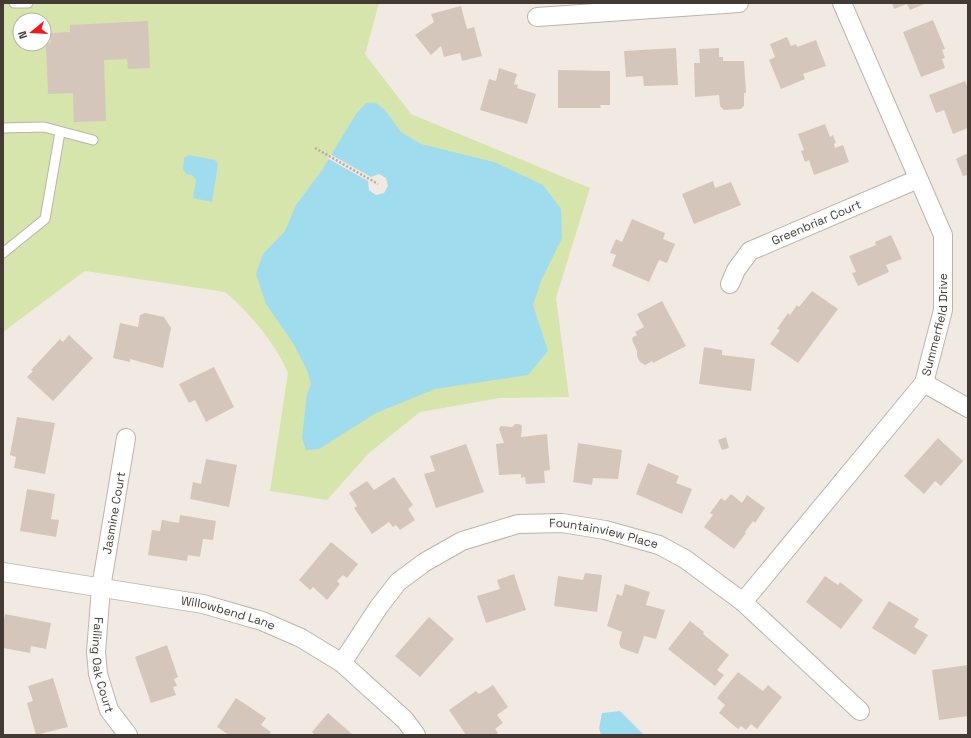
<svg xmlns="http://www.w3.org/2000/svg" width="971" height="738" font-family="'Space Grotesk',sans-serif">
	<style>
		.green { fill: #d6e5ab; fill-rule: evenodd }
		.water { fill: #9fdcee }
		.pier { fill: #f1eae3 }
		.building { fill: #d5c6bb }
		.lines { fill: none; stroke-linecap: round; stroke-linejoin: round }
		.service-casing { stroke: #bfb3a9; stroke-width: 11 }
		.minor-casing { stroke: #bfb3a9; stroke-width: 20 }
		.path { stroke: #bda997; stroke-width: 2.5; stroke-dasharray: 2 2; stroke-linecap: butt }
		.service { stroke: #fff; stroke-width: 9 }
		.minor { stroke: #fff; stroke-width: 18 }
		.labels { text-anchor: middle; stroke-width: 4; stroke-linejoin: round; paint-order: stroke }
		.street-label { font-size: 12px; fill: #423a33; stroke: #fff }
	</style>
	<rect width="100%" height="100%" fill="#f1eae3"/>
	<path class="green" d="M3,3H379L365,54L411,114L590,188L556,298L569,397L500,398L420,412L369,453L327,500L270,491L288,373C276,344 249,312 225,292L85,271L3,332ZM20,20H44V44H20Z"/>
	<path class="water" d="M366,103H376L385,110L401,132L421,144L494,162L543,185L561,209L562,238L541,281L533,305L548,351L528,375L435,389L376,413L319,449L306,450L302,438L307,394L311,384L307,370L293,343L266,304L256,274L263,254L285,231L296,205L322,170L356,114Z
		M189,155L215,160L218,164L212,202L193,198L196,180L192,175L186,174L183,169L184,158Z
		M620,711L644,735H601L599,728L602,713Z"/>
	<path class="pier" d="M330,154L371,177L379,174L386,178L388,186L384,193L376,195L369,190L368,181L327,158Z"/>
	<path class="building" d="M892,3H927L910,10L907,4L894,9Z
		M461,6L467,29L474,27L482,56L462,61L460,53L444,57L441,46L431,55L415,35L434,22L431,14Z
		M933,20L945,49L942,50L945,58L942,59L945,68L921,77L903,32Z
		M148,21L150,68L128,69L127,59L104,60L106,121L74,122L73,93L48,94L46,44L51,43L50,33L70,32V25Z
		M787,37L791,46L796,44L797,47L816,40L826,66L803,74L805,79L781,89L769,60L775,57L770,44Z
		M676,48L678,85L644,86L643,76L626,77L624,51Z
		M719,48V57H723V61H744L746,93H744V106L741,109L724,110L720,106L719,95L695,97L694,63H700L699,49Z
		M499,68L517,74L514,84L518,85L517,88L536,94L527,124L480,110L489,79L496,81Z
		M558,70L610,71V105H600L601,108H558Z
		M965,81L968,89V128L953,134L944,110L936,113L929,95Z
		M825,124L830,137L833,135L836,143L834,144L835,148L843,145L849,162L814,175L809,160L805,162L801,151L804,150L798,134Z
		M968,153V175L963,176L956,159Z
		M713,181L715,188L731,182L741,205L694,224L682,194Z
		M632,219L665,233L663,239L675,244L667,263L659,260L649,282L612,266L616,255L610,253L616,239L622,242Z
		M891,235L902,259L886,265L889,272L858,286L852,273L856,272L849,256L876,245L875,242Z
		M812,291L838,309L798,363L770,344L780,330L777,329L788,313L790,315L797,305L799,307Z
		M662,301L686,346L653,363L652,361L645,365L640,362L637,356V351L632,340L633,337L637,335L635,332L644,327L637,314Z
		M145,313L164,317L171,328L163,368L130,359V362L113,358L120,323L138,327L140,315Z
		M69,335L93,358L53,401L27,377L33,371L31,370L60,339L63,342Z
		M704,347L722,350V355L755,359L751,391L699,384Z
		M214,367L234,407L206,422L195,400L189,403L179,384Z
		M17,417L55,423L45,474L14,468L16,457L10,455Z
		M515,424H519L522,426L521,437L547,434L550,470L544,471L545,483L526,484L525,477L521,478V474L499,475L496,444L504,443L499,429L501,426L512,427Z
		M726,437L729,448L722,450L718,440Z
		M938,438L963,461L941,486L935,481L924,494L904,476Z
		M578,443L622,450L618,479L593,478L592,485L573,482Z
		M466,444L484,492L436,508L424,474L435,471L430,456Z
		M206,459L237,465L229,507L190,499L193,482L201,484Z
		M648,463L679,476L676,483L692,489L682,514L636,494Z
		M394,477L413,505L408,509L415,520L400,530L396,525L393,527L389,522L372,534L354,508L357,506L349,493L367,481L374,490Z
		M27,489L55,494L51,519L59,520L56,537L20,531Z
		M731,494L742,503L747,495L765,508L755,523L753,521L745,532L746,533L734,549L704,527L713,515L710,513L721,498L725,501Z
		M180,515L216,521L213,540L203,539L200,557L188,555L187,561L148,555L152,530L160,531L162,520L179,523Z
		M331,542L358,564L347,578L343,575L337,581L340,584L327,600L313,587L310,590L299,580Z
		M585,573L602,575L597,612L554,606L558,576L583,580Z
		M514,574L526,610L486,623L477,596L500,589L497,580Z
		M825,576L838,585L840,582L863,600L841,629L806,602Z
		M625,584L650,592L646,605L665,610L656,639L644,636L638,654L621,648L619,643L622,632L607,626L617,594L622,596Z
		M889,601L919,619L914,627L928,635L915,655L872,628Z
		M5,614L51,623L46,649L31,646L30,653L3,648V626Z
		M429,617L454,639L420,677L395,656Z
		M690,621L704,632L703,634L729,655L717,670L724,675L715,686L668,649Z
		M167,645L178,677L174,679L177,686L173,687L176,695L151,703L135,657Z
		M968,665V716L939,720L932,670Z
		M738,672L763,691L768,685L782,697L757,729L751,724L746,730L741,726L738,729L719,713L725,705L717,698Z
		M53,678L68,727L36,735L27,703L33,701L28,686Z
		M493,685L508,707L497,715L503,723L495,729L498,733L495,735H466L449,710L476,691L479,694Z
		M236,698L266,718L261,725L271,732L269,735H229L217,727Z
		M328,713L353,735H315L312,732Z"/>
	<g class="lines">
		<g class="service-casing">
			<path id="service" d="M14,3H28
				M3,128L44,127L93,140
				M3,253L45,219L60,132"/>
		</g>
		<g class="minor-casing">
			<g id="minor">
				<path d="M537,17L739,3"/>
				<path id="s1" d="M730,284L736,270L750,251L918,179"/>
				<path d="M924,383L968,408"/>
				<path id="s2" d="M126,438L101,588L96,652L98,674L109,710L128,735"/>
				<path id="s3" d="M3,572L203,604L262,621L301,638L342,663L405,720L416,735"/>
				<path id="s4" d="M743,602L924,383L943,310V235L842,3"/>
				<path id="s5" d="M342,663L378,608L398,582L425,562L462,541L518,524L562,523L605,530L659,545L685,559L743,602L860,711"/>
			</g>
		</g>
		<path class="path" d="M315,148L378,184"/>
		<use href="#service" class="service"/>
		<use href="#minor" class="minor"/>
	</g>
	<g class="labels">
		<g class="street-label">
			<text dy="4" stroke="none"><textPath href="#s1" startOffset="111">Greenbriar Court</textPath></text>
			<text dy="4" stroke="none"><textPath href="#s4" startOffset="344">Summerfield Drive</textPath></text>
			<text transform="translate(114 513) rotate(-80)" y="4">Jasmine Court</text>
			<text dy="4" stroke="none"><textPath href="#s5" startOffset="320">Fountainview Place</textPath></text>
			<text dy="4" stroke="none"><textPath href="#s3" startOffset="229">Willowbend Lane</textPath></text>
			<text dy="4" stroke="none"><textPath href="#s2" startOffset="230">Falling Oak Court</textPath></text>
		</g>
	</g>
	<rect width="971" height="738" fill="none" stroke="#423a33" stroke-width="8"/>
	<g transform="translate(32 32) rotate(252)"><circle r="19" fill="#ffffff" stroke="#b3b0ad"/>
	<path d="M0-3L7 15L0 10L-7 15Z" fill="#f5161e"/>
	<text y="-6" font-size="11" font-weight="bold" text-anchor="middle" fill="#423a33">N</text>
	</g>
</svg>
